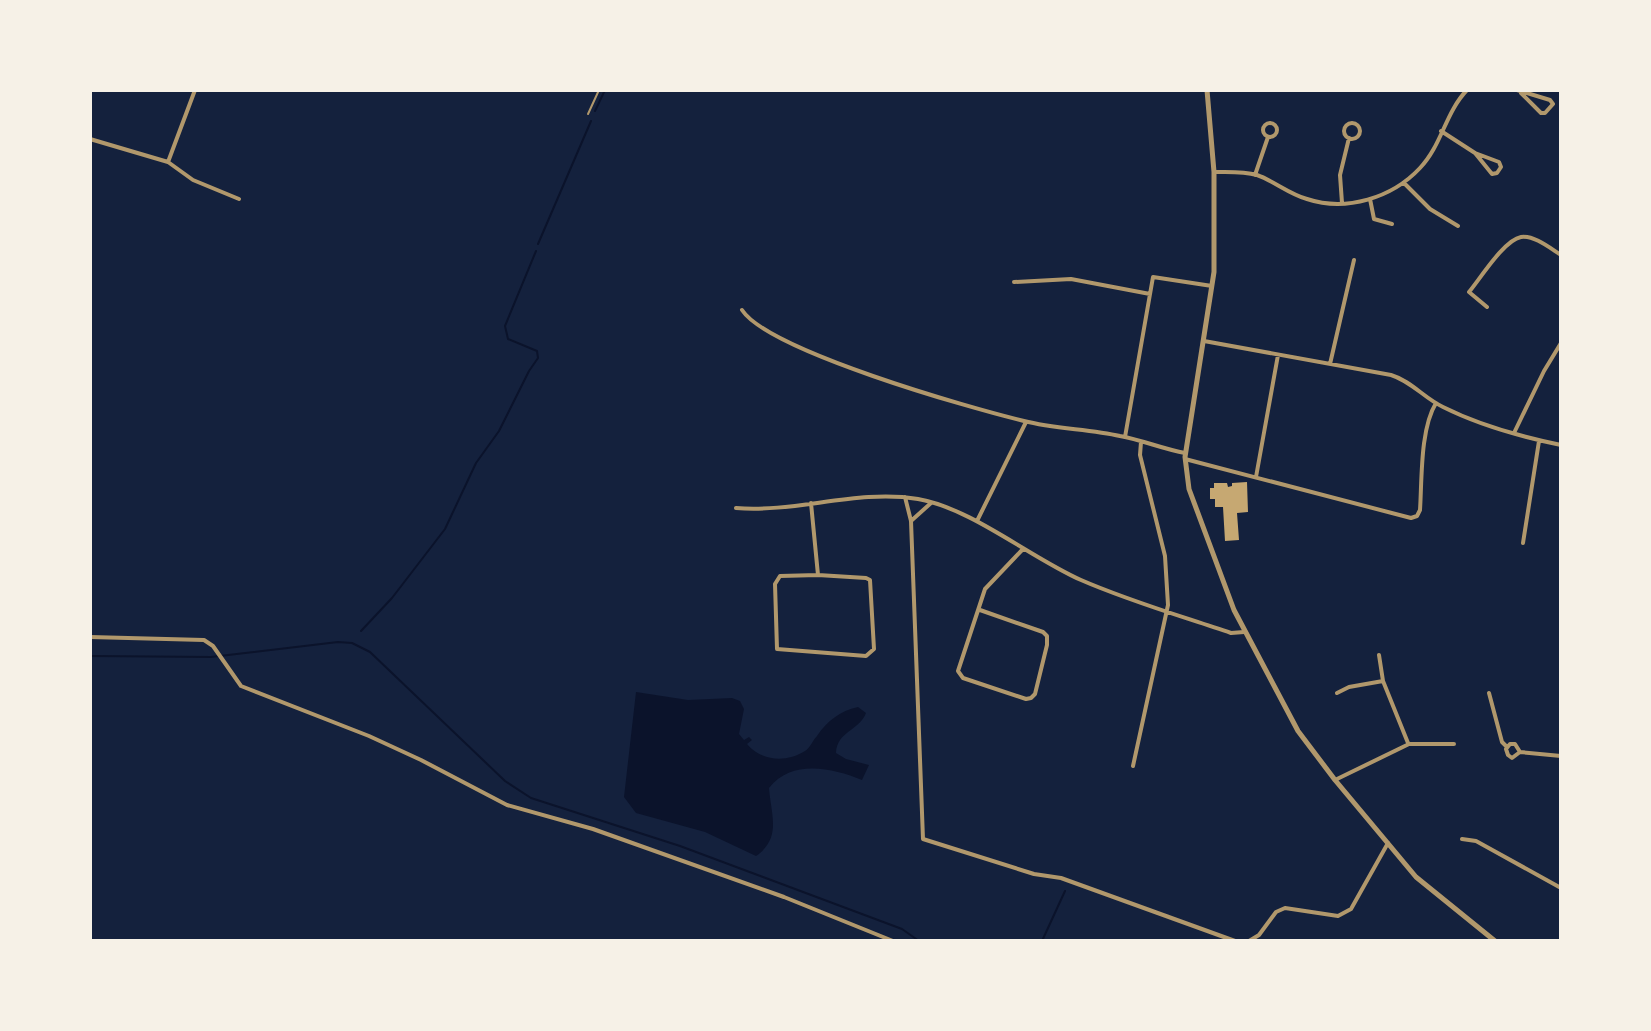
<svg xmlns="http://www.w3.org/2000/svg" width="1651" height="1031" font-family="'Varela Round',sans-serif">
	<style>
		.water { fill: #0b132b }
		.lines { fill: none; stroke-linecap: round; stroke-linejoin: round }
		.stream { stroke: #0b132b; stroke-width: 2 }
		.building { fill: #c6a872 }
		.service { stroke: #b1986c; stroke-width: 2 }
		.minor { stroke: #b1986c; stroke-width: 4 }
		.tertiary { stroke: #b1986c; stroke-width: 5 }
	</style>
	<rect width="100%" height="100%" fill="#14213d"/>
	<path class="water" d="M636,692L688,700L732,698L740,701L744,709L739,734L744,740L749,737L752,740L747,744C761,761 786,763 805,751C810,748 813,740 817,736C827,721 840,711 858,707L866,713C859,731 837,731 836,753L846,759L869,765L862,780C832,768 792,759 769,788C771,815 782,838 756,856L705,832L636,813L624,797Z"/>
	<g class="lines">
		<path class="stream" d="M595,111L605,90
			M538,244L591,121
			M361,631L392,598L445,529L476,463L499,431L529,371L538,358L537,351L508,339L505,326L536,251
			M90,656L211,657L338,642L352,643L370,652L505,781L531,798L680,846L902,929L919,941
			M1042,941L1065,891"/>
	</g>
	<path class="building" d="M1247,482L1248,512L1237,513L1239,540L1225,541L1223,507H1215V499H1210V488H1214V483H1227L1228,487L1232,486V483Z"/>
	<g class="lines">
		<path class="service" d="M588,114L599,90"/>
		<path class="minor" d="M1517,90L1550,100L1553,104L1545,113H1541L1521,93
			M1263 130a7 7 0 1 1 14 0a7 7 0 1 1-14 0Z
			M1344 131a8 8 0 1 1 16 0a8 8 0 1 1-16 0Z
			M1441,131L1475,153L1492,174L1497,173L1501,167L1499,162L1475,153
			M90,139L168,162L195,90
			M168,162L193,180L239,199
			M1214,172C1228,172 1243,171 1257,175C1274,181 1289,194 1307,199C1346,212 1392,198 1420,168C1442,145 1445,113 1467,90
			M1255,175L1268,137
			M1404,183L1430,209L1458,226
			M1370,199L1374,219L1392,224
			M1342,203L1340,175L1349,138
			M1014,282L1071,279L1150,294
			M1487,307L1469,292C1480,279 1504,240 1521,237C1534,235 1550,248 1561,255
			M742,310C769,351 970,408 1024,421C1055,429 1089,429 1120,436C1142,440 1163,449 1185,453
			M1204,341L1391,375C1411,381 1424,398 1443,407C1479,425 1522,437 1561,445
			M1330,364L1354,260
			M1514,433L1544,371L1561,343
			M1125,437L1153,277L1212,286
			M1185,459L1411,518L1417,516L1420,510C1422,480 1420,429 1436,403
			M1256,477L1278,355
			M905,497L911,521L923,839L1034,874L1061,878L1235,941
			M811,503L818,575L780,576L775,584L777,649L866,656L874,649L870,580L866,578L818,575
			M736,508C796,513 857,489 918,499C971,508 1031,558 1081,580C1129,601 1181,616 1231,633L1244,632
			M911,521L931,503
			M977,521L1026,422
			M1523,543L1539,441
			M980,610L1043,632L1047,636V645L1035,694L1031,698L1026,699L963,678L958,671L985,589L1023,549
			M90,637L204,640L213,646L241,686L369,736L421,760L507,805L593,829L784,897L893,941
			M1379,655L1383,681L1408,743
			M1337,693L1349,687L1383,681
			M1489,693L1502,742L1507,747
			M1520,752L1515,744H1510L1506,749L1508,755L1512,758L1520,752L1561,756
			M1133,766L1168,605L1165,556L1140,455L1141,442
			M1335,780L1409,744H1454
			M1462,839L1476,841L1561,888
			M1249,941L1259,935L1276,912L1285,908L1338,916L1351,909L1388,843"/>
		<path class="tertiary" d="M1207,90L1214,172V272L1185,457L1189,489L1234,610L1298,731L1335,780L1416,877L1495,941"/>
	</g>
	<rect width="1651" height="1031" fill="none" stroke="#f6f1e7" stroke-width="184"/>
</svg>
